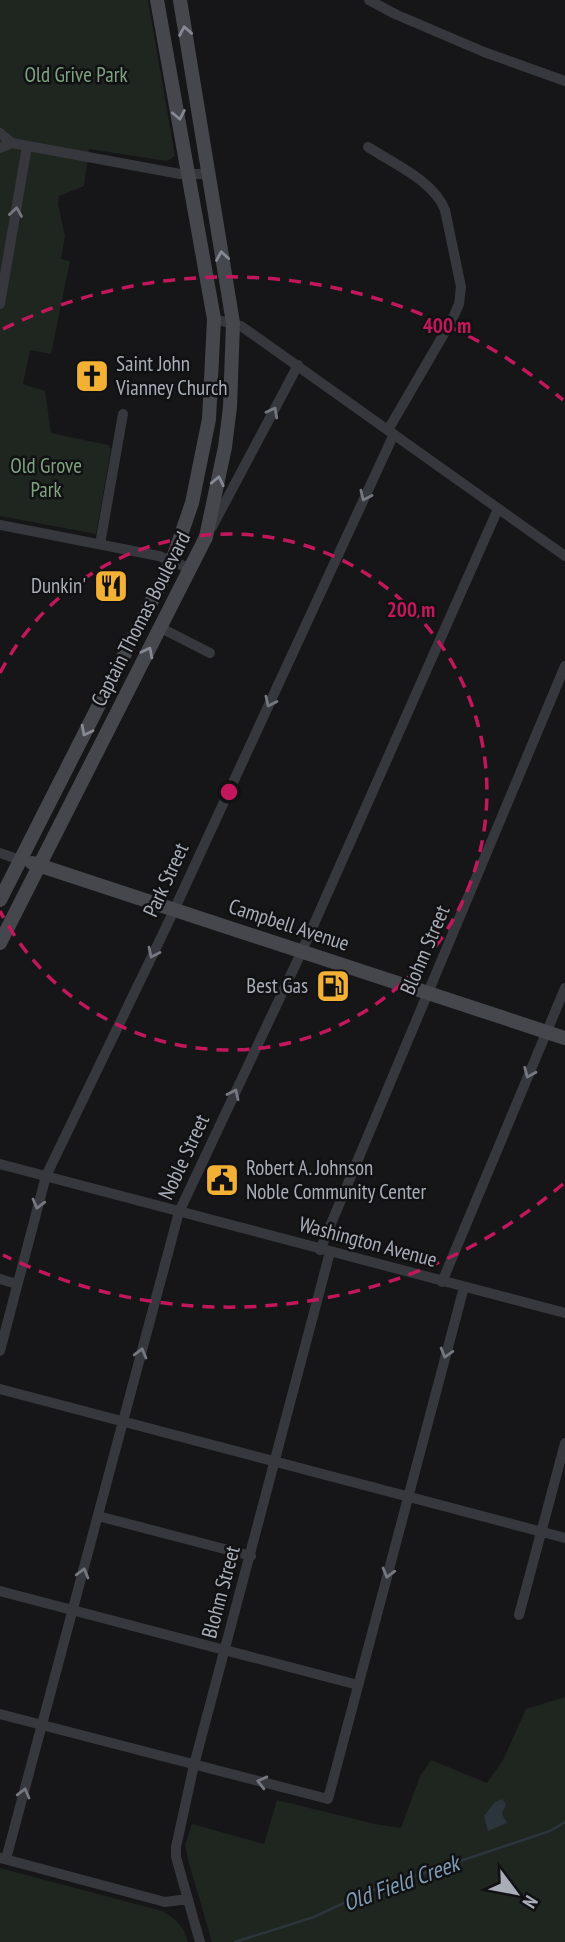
<svg xmlns="http://www.w3.org/2000/svg" width="565" height="1942" font-family="'PT Sans Narrow',sans-serif">
	<style>
		.green { fill: #1e261f }
		.water { fill: #2c353c }
		.lines { fill: none; stroke-linecap: round; stroke-linejoin: round }
		.stream { stroke: #2c353c; stroke-width: 2.5 }
		.street { stroke: #37383d; stroke-width: 10 }
		.secondary { stroke: #45474d; stroke-width: 14 }
		.oneway { stroke: #858993 }
		.oneway2 { stroke: #757881 }
		.ring { fill: none; stroke: #c2185b; stroke-width: 3.5; stroke-dasharray: 12 9 }
		.labels { text-anchor: middle; stroke-width: 5; stroke-linejoin: round; paint-order: stroke }
		.park-label { font-size: 21px; fill: #7fa381; stroke: #111113 }
		.poi-label { font-size: 21px; fill: #a8adb8; stroke: #111113; text-anchor: start }
		.street-label { font-size: 21px; fill: #a8adb8; stroke: #111113 }
		.water-label { font-size: 23px; font-style: italic; fill: #7f9bb3; stroke: #111113 }
		.centre { fill: #c2185b; stroke: #111113; stroke-width: 3.5 }
		.ring-label { font-size: 21px; text-anchor: middle; font-weight: bold; fill: #c2185b; stroke: #111113; stroke-width: 5; stroke-linejoin: round; paint-order: stroke }
	</style>
	<rect width="100%" height="100%" fill="#161618"/>
	<path class="green" d="M0,0H148L175,156L167,161L89,149L84,186L59,196L58,204L65,236L61,259L70,261L51,354L30,350L23,384L45,391L51,433L108,445L111,449L96,534L0,516Z
		M565,1697V1942H212L188,1860L185,1845L192,1824L264,1844L277,1800L375,1824L401,1828L420,1776L431,1760L487,1783L503,1760L526,1709Z
		M0,1868L162,1911C176,1919 184,1926 188,1942H0Z"/>
	<path class="water" d="M502,1799L506,1804L502,1814L507,1823L488,1831L484,1816L494,1803Z"/>
	<g class="lines">
		<path class="stream" d="M235,1942L314,1917L365,1893L550,1831L565,1822"/>
		<path class="street" d="M369,0L395,14L484,52L565,81
			M0,133L12,143
			M368,147C394,164 434,181 445,210L461,287L459,304L452,320L388,430
			M0,148L12,143L180,174H209
			M0,304L27,146
			M214,319L241,326L565,556
			M0,525L159,556L191,569
			M212,527L298,365
			M100,544L123,414
			M161,628L210,653
			M0,853L20,860
			M0,1164L565,1313
			M320,1250L565,666
			M0,1279L17,1284
			M442,1282L565,988
			M0,1351L46,1176L169,921L394,434
			M0,1389L565,1538
			M98,1516L251,1556
			M0,1591L358,1685
			M519,1615L565,1443
			M0,1714L328,1799L464,1287
			M1,1858L165,1902L188,1899
			M6,1859L179,1212L302,951L498,509
			M200,1942L176,1857V1847L194,1765L330,1252"/>
		<path class="secondary" d="M32,863L565,1038
			M0,900L172,561L192,503L209,419L214,319L157,0
			M0,943L206,537L225,447L230,407L233,323L180,0"/>
	</g>
	<defs><path id="oneway-chevron" d="M-2-3.5L2.5 0L-2 3.5" fill="none" stroke-width="1.6" stroke-linecap="round" stroke-linejoin="round" transform="scale(1.75)"/></defs>
	<g class="oneway">
		<use href="#oneway-chevron" transform="translate(185 31) rotate(-100)"/>
		<use href="#oneway-chevron" transform="translate(179 115) rotate(79)"/>
		<use href="#oneway-chevron" transform="translate(222 256) rotate(-99)"/>
		<use href="#oneway-chevron" transform="translate(218 481) rotate(-78)"/>
		<use href="#oneway-chevron" transform="translate(148 652) rotate(-63)"/>
		<use href="#oneway-chevron" transform="translate(86 731) rotate(117)"/>
	</g>
	<g class="oneway2">
		<use href="#oneway-chevron" transform="translate(16 212) rotate(-81)"/>
		<use href="#oneway-chevron" transform="translate(273 412) rotate(-62)"/>
		<use href="#oneway-chevron" transform="translate(365 496) rotate(115)"/>
		<use href="#oneway-chevron" transform="translate(270 702) rotate(115)"/>
		<use href="#oneway-chevron" transform="translate(153 953) rotate(116)"/>
		<use href="#oneway-chevron" transform="translate(529 1073) rotate(113)"/>
		<use href="#oneway-chevron" transform="translate(234 1094) rotate(-65)"/>
		<use href="#oneway-chevron" transform="translate(38 1204) rotate(105)"/>
		<use href="#oneway-chevron" transform="translate(141 1353) rotate(-75)"/>
		<use href="#oneway-chevron" transform="translate(446 1353) rotate(106)"/>
		<use href="#oneway-chevron" transform="translate(83 1573) rotate(-75)"/>
		<use href="#oneway-chevron" transform="translate(388 1573) rotate(105)"/>
		<use href="#oneway-chevron" transform="translate(262 1782) rotate(-166)"/>
		<use href="#oneway-chevron" transform="translate(24 1793) rotate(-75)"/>
	</g>
	<g class="ring">
		<path d="M0 673A258 258 0 1 1 0 911"/>
		<path d="M563 1184A515 515 0 0 1 3 1255M3 329A515 515 0 0 1 563 400"/>
	</g>
	<defs>
		<g id="church-square" transform="scale(1.75)"><rect x="-9" y="-9" width="18" height="18" rx="4" fill="#f2b134" stroke="#111113"/><path d="M-1.2-6h2.4v3.5h3.3v2.4h-3.3V6h-2.4V-.1h-3.3v-2.4h3.3Z" fill="#111"/></g>
		<g id="restaurant-square" transform="scale(1.75)"><rect x="-9" y="-9" width="18" height="18" rx="4" fill="#f2b134" stroke="#111113"/><path d="M-5-6h1v4h1v-4h1v4h1v-4h1v5L-1.5 .5V6h-2V.5L-5-1ZM5-6V6H3V1.5H1.5Q1.5-4 5-6Z" fill="#111"/></g>
		<g id="fuel-square" transform="scale(1.75)"><rect x="-9" y="-9" width="18" height="18" rx="4" fill="#f2b134" stroke="#111113"/><path d="M-5.5-6h7V0h2V4h1.3V-2.5L3-4.5l.8-.8L6-3V5H2.5V1h-1V6h-7ZM-4.2-4.7v3.2H.2V-4.7Z" fill="#111"/></g>
		<g id="civic-square" transform="scale(1.75)"><rect x="-9" y="-9" width="18" height="18" rx="4" fill="#f2b134" stroke="#111113"/><path d="M-.6-6.5H3V-4.5H.6V-3L4-1V1h2V6H-6V1h2V-1L-.6-3ZM-1.2 2.5V6h2.4V2.5Z" fill="#111"/></g>
	</defs>
	<g fill-rule="evenodd">
		<use href="#church-square" x="92" y="376"/>
		<use href="#restaurant-square" x="111" y="586"/>
		<use href="#fuel-square" x="333" y="986"/>
		<use href="#civic-square" x="222" y="1180"/>
	</g>
	<g class="labels">
		<g class="park-label">
			<text x="76" y="82">Old Grive Park</text>
			<text x="46" y="473">Old Grove<tspan x="46" dy="24">Park</tspan></text>
		</g>
		<g class="poi-label">
			<text x="116" y="371">Saint John<tspan x="116" dy="24">Vianney Church</tspan></text>
			<text x="86" y="593" text-anchor="end">Dunkin'</text>
			<text x="308" y="993" text-anchor="end">Best Gas</text>
			<text x="246" y="1175">Robert A. Johnson<tspan x="246" dy="24">Noble Community Center</tspan></text>
		</g>
		<g class="street-label">
			<text transform="translate(141 619) rotate(-63)" y="7">Captain Thomas Boulevard</text>
			<text transform="translate(166 880) rotate(-65)" y="7">Park Street</text>
			<text transform="translate(289 925) rotate(18)" y="7">Campbell Avenue</text>
			<text transform="translate(425 950) rotate(-67)" y="7">Blohm Street</text>
			<text transform="translate(184 1157) rotate(-65)" y="7">Noble Street</text>
			<text transform="translate(368 1242) rotate(15)" y="7">Washington Avenue</text>
			<text transform="translate(221 1592) rotate(-75)" y="7">Blohm Street</text>
		</g>
		<g class="water-label">
			<text transform="translate(401 1883) rotate(-20)" y="8">Old Field Creek</text>
		</g>
	</g>
	<circle cx="229" cy="792" r="10" class="centre"/>
	<g class="ring-label">
		<text x="447" y="333">400 m</text>
		<text x="411" y="617">200 m</text>
	</g>
	<g transform="translate(516 1893) rotate(122)" stroke="#111113" stroke-width="5" paint-order="stroke">
	<path d="M0-5L12 26L0 18L-12 26Z" fill="#a8adb8"/>
	<text y="-10" font-size="19" font-weight="bold" text-anchor="middle" fill="#a8adb8">N</text>
	</g>
</svg>
